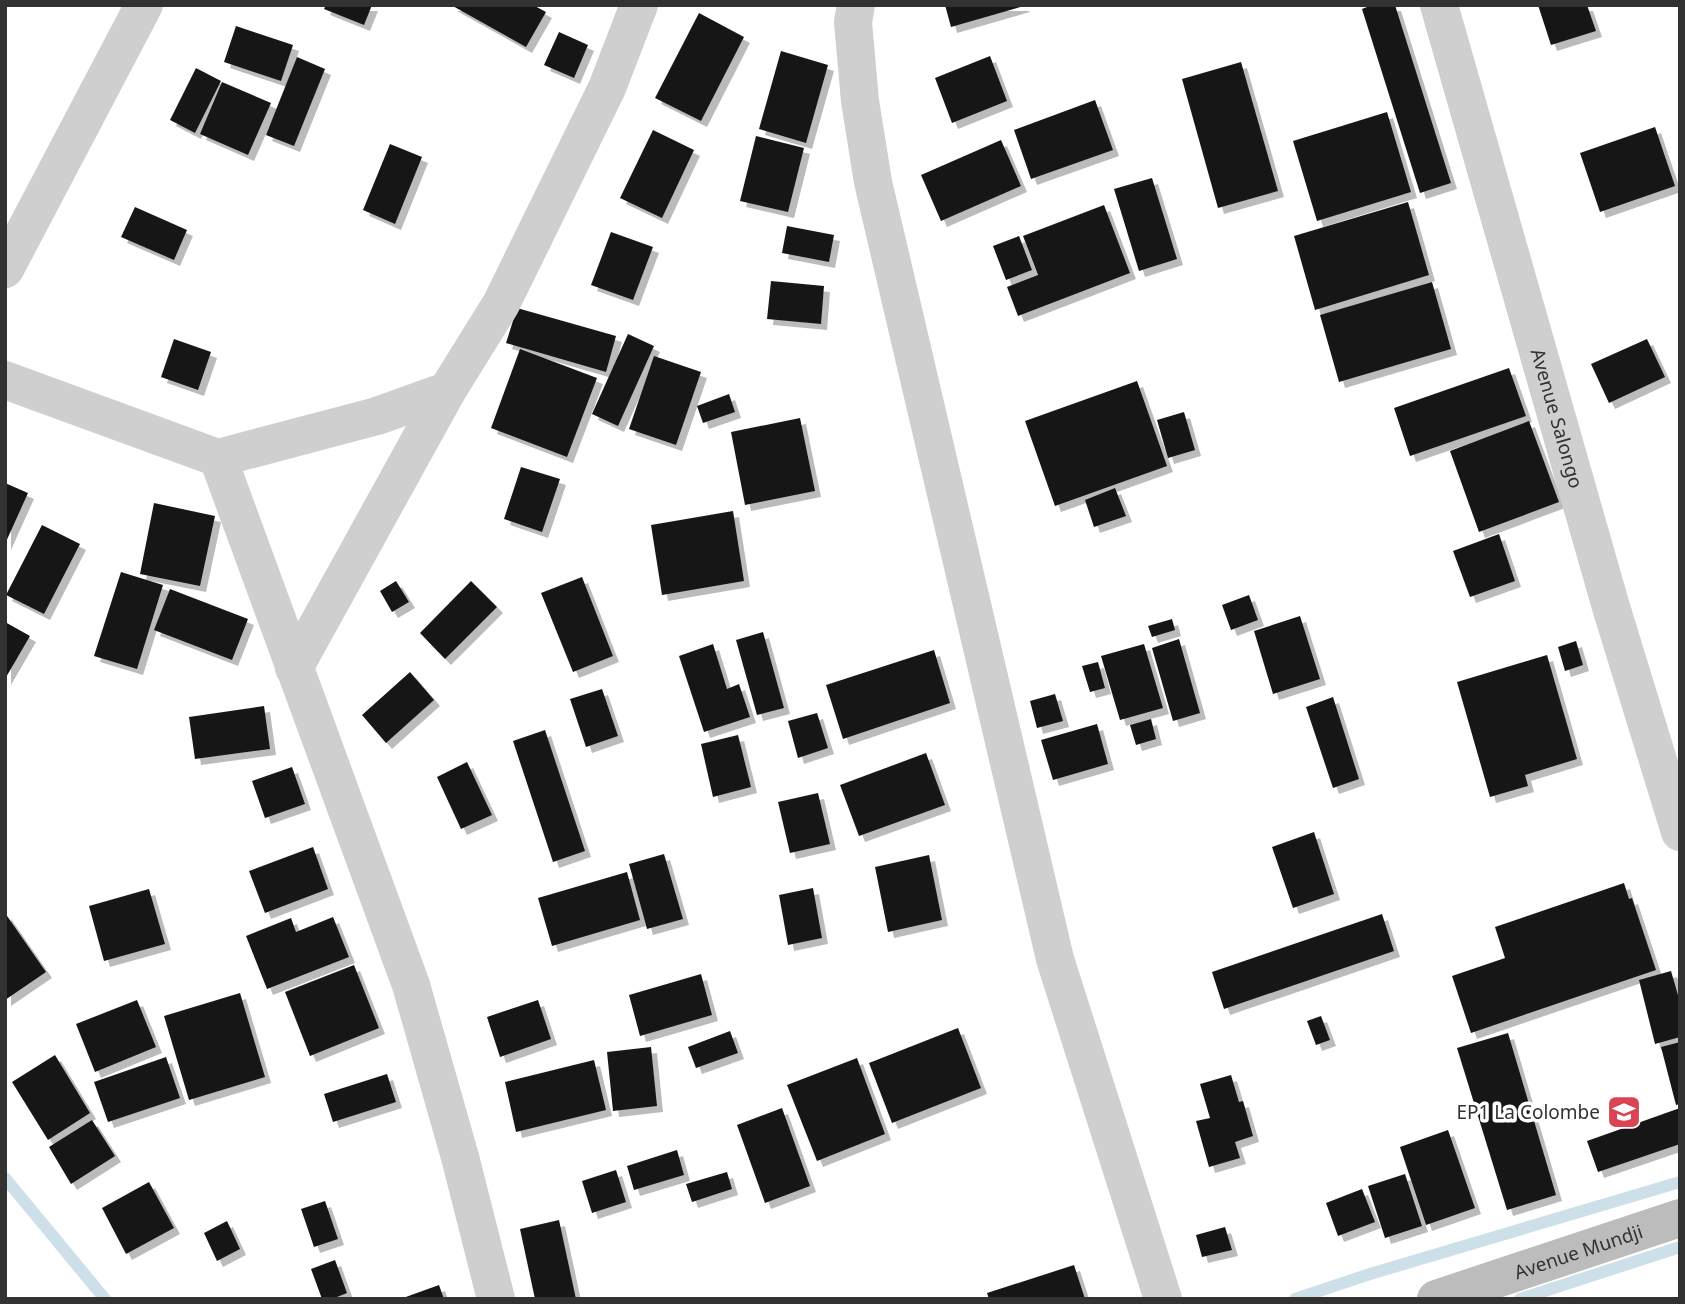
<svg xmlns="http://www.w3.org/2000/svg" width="1685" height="1304" font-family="'Noto Sans',sans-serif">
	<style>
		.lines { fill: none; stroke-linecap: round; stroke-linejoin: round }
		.stream { stroke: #cde0e9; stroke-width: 12 }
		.building { fill: #191919; filter: url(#shadow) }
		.street { stroke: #cfcfcf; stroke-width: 38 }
		.secondary { stroke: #bcbcbc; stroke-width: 38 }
		.labels { text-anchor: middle; stroke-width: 7; stroke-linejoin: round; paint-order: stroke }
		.street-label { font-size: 19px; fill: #323232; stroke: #fff }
		.poi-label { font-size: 19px; fill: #323232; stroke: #fff; text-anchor: end }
	</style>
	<defs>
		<filter id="shadow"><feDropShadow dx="6" dy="6" stdDeviation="0" flood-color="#0004"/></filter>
	</defs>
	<rect width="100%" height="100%" fill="#fff"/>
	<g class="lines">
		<path class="stream" d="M5,1178L105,1299
			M1295,1299L1370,1274L1680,1182
			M1520,1299L1680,1247"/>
	</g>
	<path class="building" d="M326,5H372L364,25L324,9Z
		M451,5H533L546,12L526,47Z
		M945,5H1023L1024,6L951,27Z
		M1372,5H1395L1451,183L1420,193L1362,9Z
		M1538,5H1587L1596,31L1551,45Z
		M699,13L744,37L701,121L655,98Z
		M236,26L293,45L281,81L224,62Z
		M559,32L588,45L574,78L544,65Z
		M781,51L828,65L806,143L759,129Z
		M990,56L1007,101L952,123L935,78Z
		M297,57L325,69L294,146L266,135Z
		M1241,62L1278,191L1218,208L1182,79Z
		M196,68L221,81L195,133L170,120Z
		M222,82L271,103L248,155L200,134Z
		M1095,100L1113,150L1031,179L1014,130Z
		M1387,112L1411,192L1317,221L1293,141Z
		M1655,127L1675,186L1600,212L1580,153Z
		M653,130L694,150L662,218L620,198Z
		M756,136L804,148L788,212L740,201Z
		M1001,140L1021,186L941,221L921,175Z
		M390,144L422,157L395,224L363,210Z
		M1152,178L1177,259L1139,271L1114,189Z
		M1408,202L1429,275L1315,310L1294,236Z
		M1104,205L1130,273L1018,316L1007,287L1038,275L1023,236Z
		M135,207L187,230L174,260L121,237Z
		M787,226L834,235L829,262L782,253Z
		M611,232L653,247L633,300L591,285Z
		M1019,236L1032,270L1006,280L993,246Z
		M771,281L824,286L821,324L767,319Z
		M1432,282L1451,349L1339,382L1320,315Z
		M517,308L616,336L606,372L506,343Z
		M628,334L654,346L618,426L592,414Z
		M174,339L211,352L198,390L161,377Z
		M1647,339L1665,377L1609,403L1591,364Z
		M520,349L597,378L567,457L491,428Z
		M654,356L701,372L676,445L629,429Z
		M1509,368L1526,416L1410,456L1394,408Z
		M1137,381L1167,466L1055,506L1025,421Z
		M729,394L735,412L703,423L697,406Z
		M1184,412L1195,450L1168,458L1157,420Z
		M800,418L815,491L745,505L731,432Z
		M1529,421L1559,502L1479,532L1450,451Z
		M521,467L560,479L542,532L504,519Z
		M5,483L28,493L5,544Z
		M1115,488L1126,516L1094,527L1085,500Z
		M154,503L215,516L200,586L140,574Z
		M733,511L744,581L662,595L651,525Z
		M42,525L80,544L44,614L6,595Z
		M1499,534L1515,581L1470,597L1453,551Z
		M121,572L163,585L137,669L94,656Z
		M582,577L613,656L573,672L541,593Z
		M396,581L409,602L392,612L380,591Z
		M471,581L497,607L445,659L420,633Z
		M170,589L248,619L232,660L154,630Z
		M1249,595L1258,620L1231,630L1222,605Z
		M1300,616L1320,679L1273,694L1254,631Z
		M1172,619L1175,630L1152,637L1148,626Z
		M5,622L30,636L5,679Z
		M763,632L784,708L757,715L736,640Z
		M1179,639L1200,713L1173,721L1152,648Z
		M1576,641L1583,665L1565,671L1558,647Z
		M713,644L727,689L739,684L750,717L704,732L679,656Z
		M1144,644L1163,708L1120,720L1101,656Z
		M934,650L950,703L843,739L826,685Z
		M1547,655L1577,759L1525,775L1528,786L1490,797L1457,682Z
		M1098,662L1105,688L1090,692L1082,666Z
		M410,672L434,700L386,743L362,715Z
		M602,689L618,736L586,747L570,699Z
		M1055,694L1063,721L1037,728L1030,701Z
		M1333,697L1359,779L1333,788L1306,707Z
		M264,706L270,749L195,759L189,717Z
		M817,713L828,748L798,758L788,721Z
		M1151,719L1156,739L1136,745L1130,725Z
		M1097,724L1108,764L1053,780L1041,740Z
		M545,730L585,851L553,862L513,741Z
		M738,735L751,787L713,797L701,744Z
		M926,753L945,805L859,836L840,785Z
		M467,762L492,815L461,829L437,777Z
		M292,767L305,804L265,818L252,781Z
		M818,793L830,844L790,853L778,802Z
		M1314,832L1334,894L1293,908L1272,847Z
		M313,847L328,889L265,913L249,871Z
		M664,854L683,919L647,929L629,864Z
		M929,855L942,920L888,932L875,867Z
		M627,872L640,920L552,946L538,898Z
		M1624,883L1629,899L1632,898L1656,970L1471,1033L1452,976L1505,958L1495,927Z
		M813,888L822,938L788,945L779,895Z
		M149,889L165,944L104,961L89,906Z
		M5,913L46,972L5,1000Z
		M1382,914L1394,951L1224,1009L1212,972Z
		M333,917L349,957L267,989L246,936L291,918L296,932Z
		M354,965L379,1028L310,1056L285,992Z
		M1671,971L1680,1002V1037L1655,1044L1639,980Z
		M701,974L712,1015L640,1036L629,995Z
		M240,993L265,1077L189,1100L164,1016Z
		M137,1000L156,1047L95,1072L76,1024Z
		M538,1000L551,1039L500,1057L487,1017Z
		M1321,1016L1330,1040L1316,1045L1307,1021Z
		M958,1028L981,1088L892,1123L869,1063Z
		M730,1031L738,1053L696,1068L688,1047Z
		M1508,1033L1556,1195L1507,1210L1457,1048Z
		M1680,1042V1104L1676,1105L1661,1047Z
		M651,1047L657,1106L613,1111L607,1052Z
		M55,1055L90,1113L48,1140L12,1082Z
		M166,1057L180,1098L108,1122L94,1082Z
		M857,1058L885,1134L817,1161L787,1085Z
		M594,1060L606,1110L516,1132L505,1082Z
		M387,1074L396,1102L333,1122L324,1094Z
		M1231,1075L1239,1102L1243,1101L1253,1136L1235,1142L1240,1158L1209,1167L1196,1121L1210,1118L1200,1084Z
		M782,1108L810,1186L765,1203L737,1125Z
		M1680,1108V1144L1598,1172L1587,1141Z
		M92,1120L115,1156L71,1184L49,1147Z
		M1448,1130L1475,1208L1426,1225L1400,1147Z
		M677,1150L684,1175L634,1190L627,1166Z
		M616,1170L626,1202L592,1213L582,1181Z
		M727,1172L732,1189L692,1202L686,1184Z
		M1405,1174L1422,1226L1385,1238L1368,1186Z
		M149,1182L174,1228L126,1254L102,1208Z
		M1362,1189L1375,1222L1338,1236L1326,1203Z
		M325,1201L338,1239L314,1247L301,1209Z
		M559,1220L576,1299H535L520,1229Z
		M227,1221L240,1249L217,1261L204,1233Z
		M1225,1227L1232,1250L1202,1257L1196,1235Z
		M335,1260L347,1293L332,1299H322L311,1269Z
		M1074,1265L1085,1299H989L987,1293Z
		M439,1285L444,1299H403V1298Z"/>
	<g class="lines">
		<g class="street">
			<path d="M856,5L853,22L860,101L873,182L1055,959L1163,1299"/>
			<path id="s1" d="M1439,5L1611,607L1680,832"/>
			<path d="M5,269L144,5"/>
			<path d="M5,380L218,458L377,416L447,391L501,304L607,88L639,5"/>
			<path d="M218,458L411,985L460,1157L496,1299"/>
			<path d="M294,668L447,391"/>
		</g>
		<path class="secondary" id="s2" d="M1436,1299L1680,1218"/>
	</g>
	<defs>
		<g id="school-square" transform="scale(1.75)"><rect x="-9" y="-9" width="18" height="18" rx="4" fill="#da4454" stroke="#fff"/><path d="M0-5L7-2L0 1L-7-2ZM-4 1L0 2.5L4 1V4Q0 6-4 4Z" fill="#fff"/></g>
	</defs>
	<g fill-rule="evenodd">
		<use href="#school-square" x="1624" y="1112"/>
	</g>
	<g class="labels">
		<g class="street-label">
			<text dy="7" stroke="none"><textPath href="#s1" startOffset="430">Avenue Salongo</textPath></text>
			<text dy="7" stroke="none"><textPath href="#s2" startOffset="150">Avenue Mundji</textPath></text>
		</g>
		<g class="poi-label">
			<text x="1600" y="1119">EP1 La Colombe</text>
		</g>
	</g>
	<rect width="1685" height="1304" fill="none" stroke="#323232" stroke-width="14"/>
</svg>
